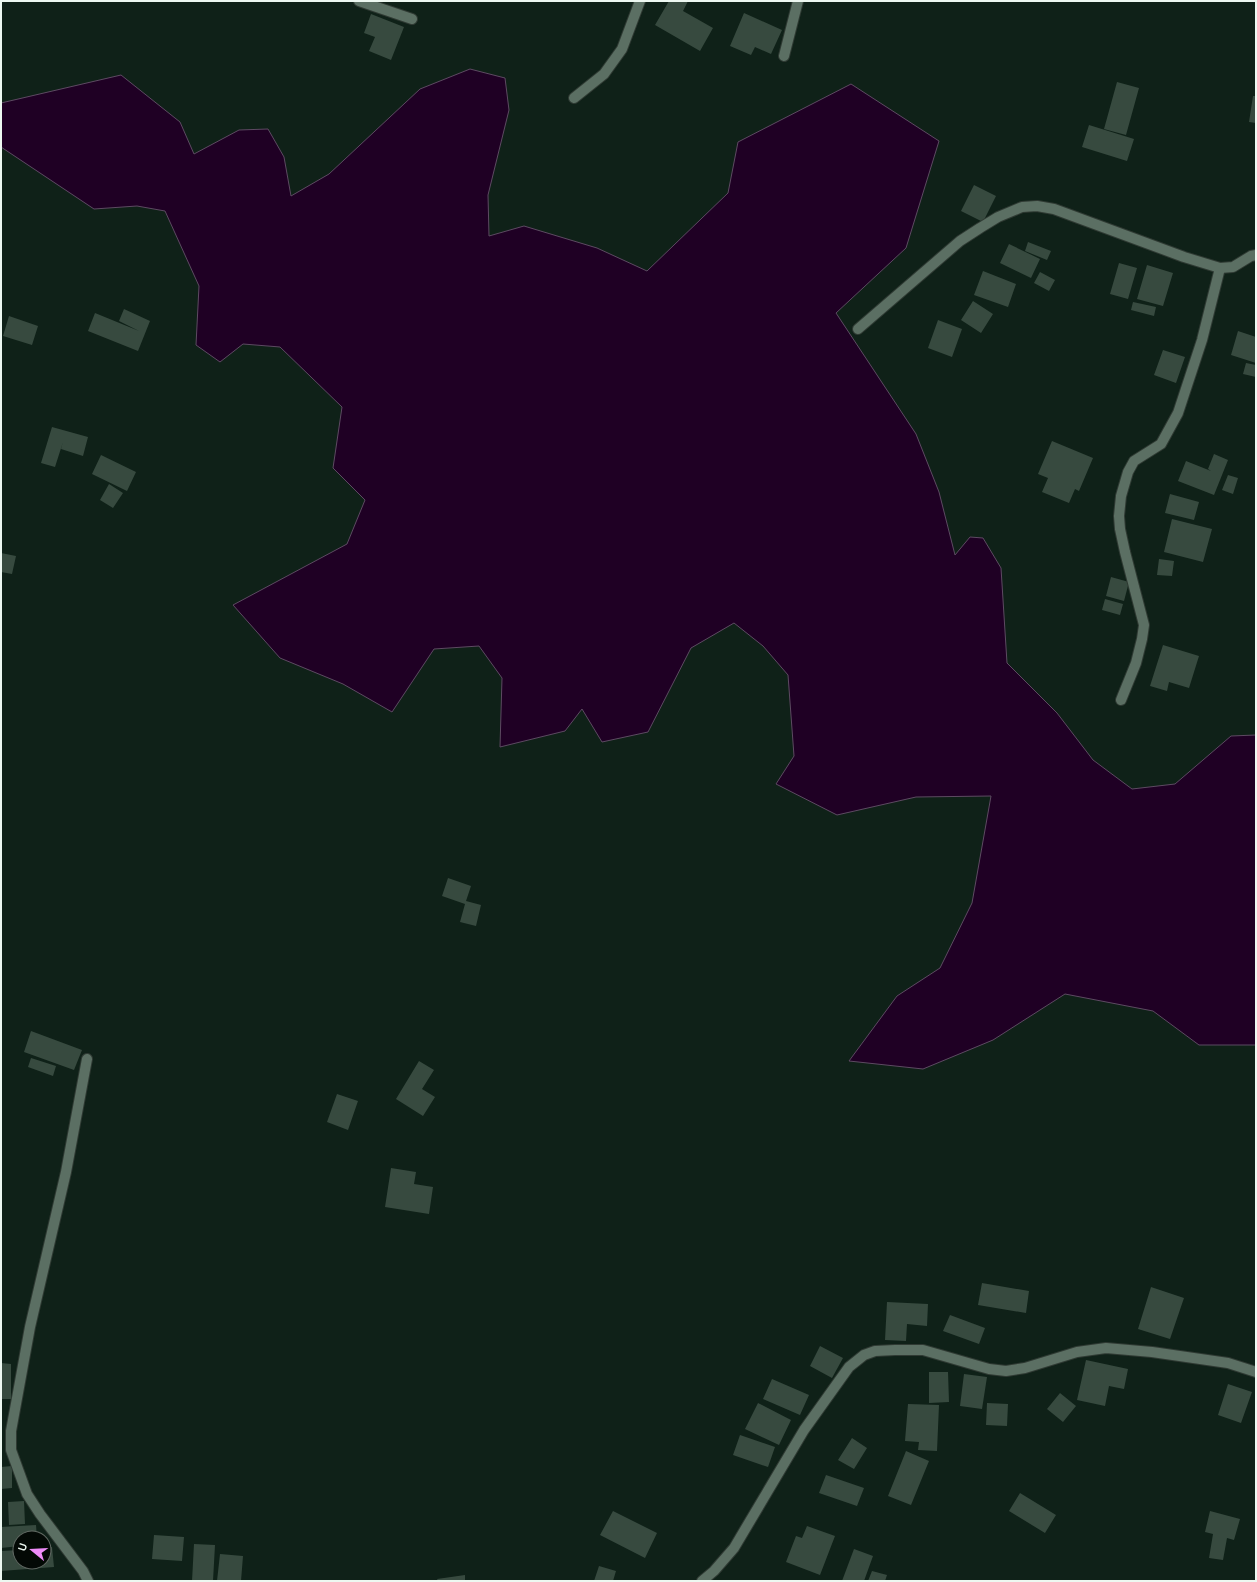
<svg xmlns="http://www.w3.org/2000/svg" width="1257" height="1582" font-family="Overpass,sans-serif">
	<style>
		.water { fill: #1f0024; stroke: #5d4a62 }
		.building { fill: #374a3f }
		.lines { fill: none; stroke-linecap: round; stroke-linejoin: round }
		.minor-casing { stroke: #2f3a33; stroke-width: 12 }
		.minor { stroke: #5b6f63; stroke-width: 10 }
	</style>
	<rect width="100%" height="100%" fill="#0f2118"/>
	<path class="water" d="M470,69L505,78L509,110L488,195L489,236L524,226L597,248L647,271L728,193L738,142L851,84L939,141L906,248L836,313L916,434L939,492L955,555L970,537L983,538L1001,568L1007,663L1057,713L1093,760L1132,789L1175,784L1231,736L1256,735V1045H1199L1153,1011L1065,994L993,1040L923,1069L849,1061L897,996L940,968L972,903L991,796L916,797L837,815L776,784L794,756L788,675L763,646L734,623L691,648L648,732L602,742L582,709L565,731L500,747L502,678L479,646L434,649L392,712L343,684L280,658L233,605L347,544L365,500L333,468L342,407L280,347L243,344L220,362L196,345L199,286L165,211L137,206L94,209L1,147V103L121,75L180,122L194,154L239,130L268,129L284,157L291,196L329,174L420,89Z"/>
	<path class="building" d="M669,1H688L683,11L713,28L700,51L655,25Z
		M744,13L782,30L771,54L755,47L751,55L730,46Z
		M371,14L404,27L391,60L369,51L375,37L364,33Z
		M1117,82L1139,88L1126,135L1104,129Z
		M1253,96H1256V123L1249,122Z
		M1089,125L1134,139L1127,161L1082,147Z
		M974,185L996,196L983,222L961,211Z
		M1028,242L1051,251L1047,260L1025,251Z
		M1009,244L1040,259L1031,278L1000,263Z
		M1119,263L1137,268L1128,299L1110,294Z
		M1147,265L1173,273L1163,306L1137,299Z
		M983,271L1016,284L1008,307L974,295Z
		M1040,272L1055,280L1049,291L1034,283Z
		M973,301L993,314L981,333L961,320Z
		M1133,302L1156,307L1154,316L1131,310Z
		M124,309L150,321L138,351L88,331L95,313L139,331L119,321Z
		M9,316L38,326L32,345L3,336Z
		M938,320L962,329L952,357L928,348Z
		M1238,331L1256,337V363L1231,355Z
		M1163,350L1185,357L1176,383L1154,375Z
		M1246,363L1256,365V377L1243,374Z
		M52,427L88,437L83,456L61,449L63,442L55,467L41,463Z
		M1052,441L1093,458L1079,491L1075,489L1069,503L1042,492L1048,478L1038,474Z
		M1214,454L1228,460L1214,495L1178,481L1186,461L1211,471L1208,469Z
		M101,455L136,472L127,491L92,474Z
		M1228,475L1238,478L1233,494L1222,490Z
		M109,484L123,493L113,508L100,500Z
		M1170,494L1199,502L1194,520L1165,513Z
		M1172,519L1212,529L1203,562L1164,552Z
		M1,553L16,556L12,574L1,572Z
		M1159,559L1174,561L1172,576L1157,575Z
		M1111,577L1129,582L1124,601L1106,596Z
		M1105,599L1123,604L1120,615L1102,610Z
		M1163,645L1199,656L1189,688L1169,682L1167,691L1150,686Z
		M448,878L471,886L466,901L481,905L476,926L460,922L465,904L442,896Z
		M31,1031L82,1050L74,1070L24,1052Z
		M31,1058L56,1066L53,1076L28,1067Z
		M419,1061L434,1070L422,1089L435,1097L423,1116L396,1099Z
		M337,1094L358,1101L348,1130L327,1122Z
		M391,1168L416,1172L414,1184L433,1187L429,1214L385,1207Z
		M982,1283L1029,1291L1026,1313L978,1305Z
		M1151,1287L1184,1298L1170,1339L1138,1329Z
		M887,1302L928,1304L927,1326L907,1324L906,1341L885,1340Z
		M950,1315L985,1328L979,1344L943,1331Z
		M820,1346L843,1358L832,1378L810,1366Z
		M1086,1360L1128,1369L1124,1389L1109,1386L1105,1406L1077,1400Z
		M1,1363L11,1364V1399H1Z
		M929,1372H948L949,1402L929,1403Z
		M964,1374L987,1377L982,1409L960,1406Z
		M772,1379L809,1395L800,1415L763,1399Z
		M1228,1384L1252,1392L1241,1423L1218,1415Z
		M1060,1393L1076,1406L1063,1422L1047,1409Z
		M758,1403L791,1420L779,1445L745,1429Z
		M987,1403L1008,1404L1007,1426L986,1425Z
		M908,1404L939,1405L937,1451L918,1450L919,1442L905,1441Z
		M740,1435L775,1447L768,1467L733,1455Z
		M852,1438L867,1448L854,1469L838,1460Z
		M906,1451L929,1461L911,1505L888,1496Z
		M12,1466V1488L1,1489V1467Z
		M826,1475L864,1488L857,1506L819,1493Z
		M1020,1493L1056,1515L1045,1533L1009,1511Z
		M24,1501L25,1524L9,1525L8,1502Z
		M613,1511L657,1533L645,1558L600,1535Z
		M1210,1511L1240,1519L1234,1540L1227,1538L1223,1560L1209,1558L1213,1534L1205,1532Z
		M36,1525L37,1538H20V1546L1,1548V1527Z
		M807,1526L835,1536L820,1575L786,1562L796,1536L802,1538Z
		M154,1535L184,1537L182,1561L152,1559Z
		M194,1544L215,1545L213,1581H192Z
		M44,1547H52L54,1567L1,1571V1551L20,1550V1562H44Z
		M854,1549L873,1556L864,1581H842Z
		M220,1554L243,1556L241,1581H217Z
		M599,1566L616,1571L613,1581H594Z
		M872,1571L887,1575L885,1581H868Z
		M465,1575V1581H438L437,1579Z"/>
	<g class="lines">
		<g class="minor-casing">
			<path id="minor" d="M359,1L412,19
				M784,56L798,1
				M574,98L604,74L622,49L640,1
				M858,329L960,241L980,228L998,217L1022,207L1037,206L1054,209L1184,257L1220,268L1233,267L1251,256L1256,255
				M1121,700L1136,663L1142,639L1144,625L1125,552L1120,529L1119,516L1121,496L1128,472L1134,461L1161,444L1178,413L1202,340L1220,268
				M87,1059L66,1172L30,1327L11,1431V1450L27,1494L40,1514L83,1571L88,1581
				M702,1581L714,1571L734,1548L804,1430L849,1367L864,1355L875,1351L895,1350H923L989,1369L1006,1371L1025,1368L1077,1352L1106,1348L1152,1352L1228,1363L1256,1372"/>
		</g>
		<use href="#minor" class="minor"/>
	</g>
	<rect width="1257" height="1582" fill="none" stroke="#edf8f1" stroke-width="4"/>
	<g transform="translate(32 1550) rotate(288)"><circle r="19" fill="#030905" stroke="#616963"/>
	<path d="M0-3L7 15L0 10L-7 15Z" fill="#ee8cf8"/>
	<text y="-6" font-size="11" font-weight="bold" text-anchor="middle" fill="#edf8f1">U</text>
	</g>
</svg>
